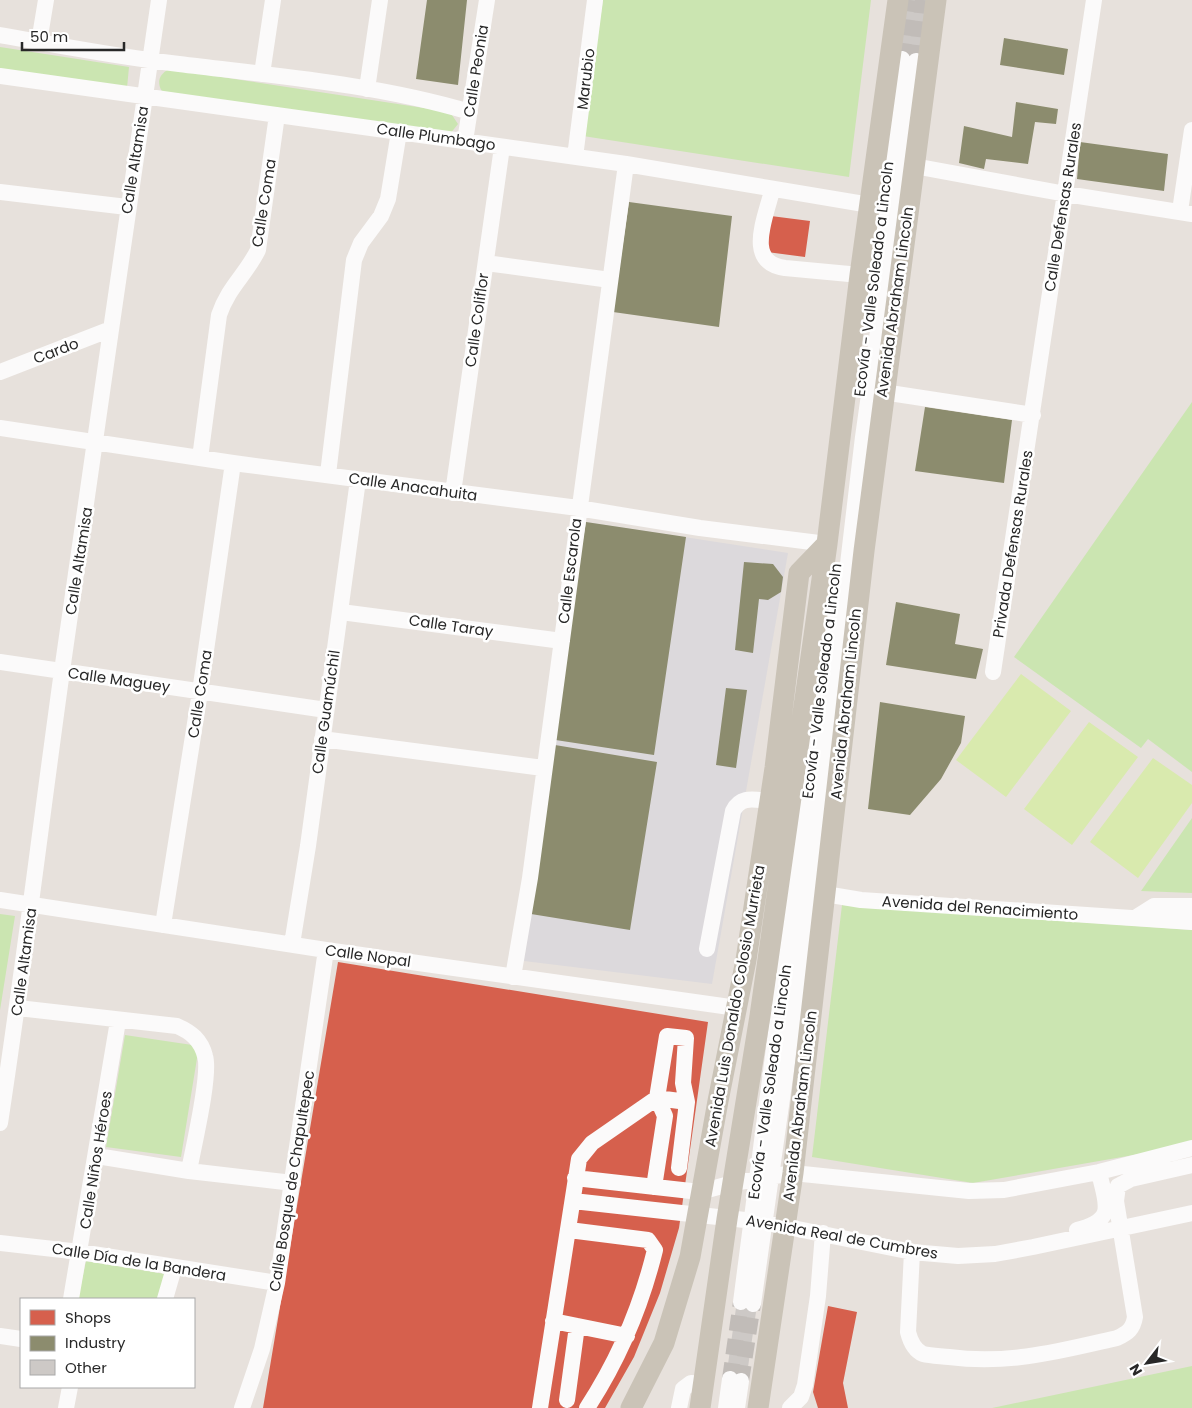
<svg xmlns="http://www.w3.org/2000/svg" width="1192" height="1408" font-family="Poppins,sans-serif">
	<style>
		.industrial { fill: #dcd9dc }
		.green { fill: #cbe5b1 }
		.pitch { fill: #d9eaae }
		.shops { fill: #d6604d }
		.industry { fill: #8c8c6e }
		.building { fill: #cdc9c6 }
		.lines { fill: none; stroke-linecap: round; stroke-linejoin: round }
		.minor-tunnel { stroke: #c1bcb8; stroke-width: 16; stroke-dasharray: 16 8; stroke-linecap: butt }
		.minor { stroke: #fbfafa; stroke-width: 16 }
		.major { stroke: #cac3b7; stroke-width: 21 }
		.labels { text-anchor: middle; stroke-width: 5; stroke-linejoin: round; paint-order: stroke }
		.street-label { font-size: 15px; fill: #282828; stroke: #fff }
	</style>
	<rect width="100%" height="100%" fill="#e7e1dc"/>
	<path class="industrial" d="M586,522L788,553L712,984L524,961Z"/>
	<path class="green" d="M603,0H871L849,177L583,136Z
		M0,47L129,67L127,88L0,69Z
		M169,69L450,112L458,124L450,134L164,94C156,84 158,75 169,69Z
		M1192,402V772L1148,739L1141,748L1014,657Z
		M1192,818V893L1141,891Z
		M842,905L1192,930V1141L1145,1153L973,1183L812,1157Z
		M0,914L15,916L0,1010Z
		M125,1035L199,1046L181,1157L106,1147Z
		M86,1261L165,1274L157,1299H78Z
		M1192,1366V1408H992Z"/>
	<path class="pitch" d="M1021,674L1071,711L1006,797L956,760Z
		M1089,722L1138,757L1072,845L1024,809Z
		M1153,758L1192,785V803L1138,878L1090,842Z"/>
	<path class="shops" d="M771,216L810,221L805,257L767,252Z
		M338,962L708,1022L679,1228L660,1293L634,1357L605,1408H263Z
		M828,1306L857,1312L843,1383L848,1408H818L813,1392Z"/>
	<path class="industry" d="M427,0H467L458,85L416,79Z
		M1004,38L1068,49L1064,75L1000,65Z
		M1016,102L1058,109L1056,124L1035,122L1028,164L986,159L984,169L959,163L964,126L1012,137Z
		M1080,142L1168,154L1164,191L1077,179Z
		M629,202L732,216L719,327L613,312Z
		M925,407L1012,420L1004,483L915,471Z
		M586,522L686,537L654,755L549,739Z
		M744,562L773,564L783,577L781,592L768,600L759,599L753,653L735,650Z
		M896,602L960,614L955,644L983,649L976,679L886,665Z
		M726,688L747,690L736,768L716,765Z
		M880,702L965,716L961,743L941,779L910,815L868,809Z
		M555,745L657,762L630,930L531,914Z"/>
	<path class="building" d="M906,0H927L919,61L899,59Z
		M737,1301L757,1305L746,1381L726,1378Z"/>
	<g class="lines">
		<path class="minor-tunnel" d="M902,59L910,0
			M916,61L923,0
			M730,1379L741,1302
			M741,1381L753,1304"/>
		<path class="minor" d="M0,35C60,46 119,57 179,64C276,76 376,84 470,112
			M39,42L46,0
			M262,74L273,0
			M0,76L626,164L870,205
			M367,89L380,0
			M465,141L487,0
			M575,157L595,0
			M914,166L1066,194L1192,214
			M772,190C766,218 744,262 785,268L860,275
			M0,192L127,207
			M1180,211L1192,130
			M486,263L610,280
			M872,290L902,59
			M0,372L111,329
			M883,392L1033,415
			M0,428L233,463L578,508L700,528L827,544
			M200,458L219,315C229,286 245,276 258,250L277,115
			M328,474L354,260L361,243L381,216L388,199L399,132
			M453,493L502,147
			M341,612L562,641
			M0,662L326,710
			M993,672L1094,0
			M322,739L543,768
			M825,894L861,900L1192,922
			M0,900L326,950L737,1008
			M1135,918L1154,906H1192
			M163,925L200,692L233,463
			M292,944L308,846L358,480
			M707,949L733,811C741,795 755,800 770,801
			M513,977L530,878L626,164
			M18,1008L177,1026C191,1032 201,1040 205,1056C211,1074 193,1148 189,1171
			M0,1123C23,972 41,822 62,671C94,447 126,224 159,0
			M97,1156L189,1171L293,1183
			M575,1178L700,1192L733,1183L793,1173L969,1191L1004,1190L1099,1172L1192,1148
			M654,1187L665,1116L657,1098L667,1036L686,1038L683,1083L687,1102
			M573,1201L763,1222L912,1252L958,1256L995,1254L1033,1247L1192,1213
			M569,1230L648,1240L655,1250C641,1307 619,1359 587,1408
			M1077,1230C1117,1219 1106,1205 1099,1172
			M0,1243L80,1252L277,1283
			M912,1252L908,1332C910,1340 914,1350 923,1354C931,1356 941,1356 949,1357C1009,1365 1060,1351 1117,1338C1128,1333 1133,1329 1135,1317L1116,1201L1118,1186L1131,1179L1192,1165
			M71,1299L118,1021
			M165,1299L174,1268
			M741,1302L834,587
			M753,1304L799,978L863,437L916,61
			M553,1321L627,1336
			M0,1336L21,1339
			M567,1400L577,1326
			M66,1408L70,1387
			M242,1408L262,1349L277,1283L326,950
			M540,1408L579,1159L592,1143L657,1098L687,1102L679,1168
			M679,1408L683,1389L691,1383L704,1384
			M726,1408L730,1379
			M737,1408L741,1381
			M790,1408L801,1397L805,1385L818,1296L823,1233"/>
		<path class="major" d="M631,1408L664,1343L690,1257L718,1101L746,960L775,768L799,573L827,544
			M700,1408L727,1219L760,1016L827,544L860,275L898,0
			M758,1408L793,1173L864,551L936,0"/>
	</g>
	<g class="labels">
		<g class="street-label">
			<text transform="translate(476 71) rotate(-81)" y="5">Calle Peonia</text>
			<text transform="translate(586 79) rotate(-83)" y="5">Marubio</text>
			<text transform="translate(436 137) rotate(8)" y="5">Calle Plumbago</text>
			<text transform="translate(135 160) rotate(-81)" y="5">Calle Altamisa</text>
			<text transform="translate(264 203) rotate(-81)" y="5">Calle Coma</text>
			<text transform="translate(1063 207) rotate(-81)" y="5">Calle Defensas Rurales</text>
			<text transform="translate(874 279) rotate(-83)" y="5">Ecovía - Valle Soleado a Lincoln</text>
			<text transform="translate(895 302) rotate(-82)" y="5">Avenida Abraham Lincoln</text>
			<text transform="translate(477 320) rotate(-82)" y="5">Calle Coliflor</text>
			<text transform="translate(56 351) rotate(-21)" y="5">Cardo</text>
			<text transform="translate(413 487) rotate(8)" y="5">Calle Anacahuita</text>
			<text transform="translate(1013 544) rotate(-81)" y="5">Privada Defensas Rurales</text>
			<text transform="translate(79 561) rotate(-81)" y="5">Calle Altamisa</text>
			<text transform="translate(570 571) rotate(-83)" y="5">Calle Escarola</text>
			<text transform="translate(451 626) rotate(8)" y="5">Calle Taray</text>
			<text transform="translate(119 680) rotate(8)" y="5">Calle Maguey</text>
			<text transform="translate(822 681) rotate(-83)" y="5">Ecovía - Valle Soleado a Lincoln</text>
			<text transform="translate(200 694) rotate(-81)" y="5">Calle Coma</text>
			<text transform="translate(846 704) rotate(-84)" y="5">Avenida Abraham Lincoln</text>
			<text transform="translate(326 712) rotate(-82)" y="5">Calle Guamúchil</text>
			<text transform="translate(980 908) rotate(4)" y="5">Avenida del Renacimiento</text>
			<text transform="translate(368 956) rotate(8)" y="5">Calle Nopal</text>
			<text transform="translate(24 962) rotate(-82)" y="5">Calle Altamisa</text>
			<text transform="translate(735 1006) rotate(-80)" y="5">Avenida Luis Donaldo Colosio Murrieta</text>
			<text transform="translate(770 1082) rotate(-82)" y="5">Ecovía - Valle Soleado a Lincoln</text>
			<text transform="translate(800 1106) rotate(-83)" y="5">Avenida Abraham Lincoln</text>
			<text transform="translate(96 1160) rotate(-81)" y="5">Calle Niños Héroes</text>
			<text transform="translate(292 1181) rotate(-81)" y="5">Calle Bosque de Chapultepec</text>
			<text transform="translate(842 1237) rotate(10)" y="5">Avenida Real de Cumbres</text>
			<text transform="translate(139 1262) rotate(9)" y="5">Calle Día de la Bandera</text>
		</g>
	</g>
	<rect x="20" y="1298" width="175" height="90" fill="#ffffff" stroke="#a9a9a9"/>
	<rect x="30" y="1310" width="25" height="15" fill="#d6604d" stroke="#a9a9a9"/>
	<text x="65" y="1323" font-size="15" fill="#282828">Shops</text>
	<rect x="30" y="1336" width="25" height="15" fill="#8c8c6e" stroke="#a9a9a9"/>
	<text x="65" y="1348" font-size="15" fill="#282828">Industry</text>
	<rect x="30" y="1360" width="25" height="15" fill="#cdc9c6" stroke="#a9a9a9"/>
	<text x="65" y="1373" font-size="15" fill="#282828">Other</text>
	<g transform="translate(1147 1363) rotate(239)" stroke="#ffffff" stroke-width="4" paint-order="stroke">
	<path d="M0-4L9 19L0 12L-9 19Z" fill="#282828"/>
	<text y="-8" font-size="14" font-weight="bold" text-anchor="middle" fill="#282828">N</text>
	</g>
	<path d="M22 42v8h102v-8" fill="none" stroke="#282828" stroke-width="2.5"/>
	<text x="30" y="42" font-size="15" fill="#282828" stroke="#ffffff" stroke-width="4" paint-order="stroke">50 m</text>
</svg>
